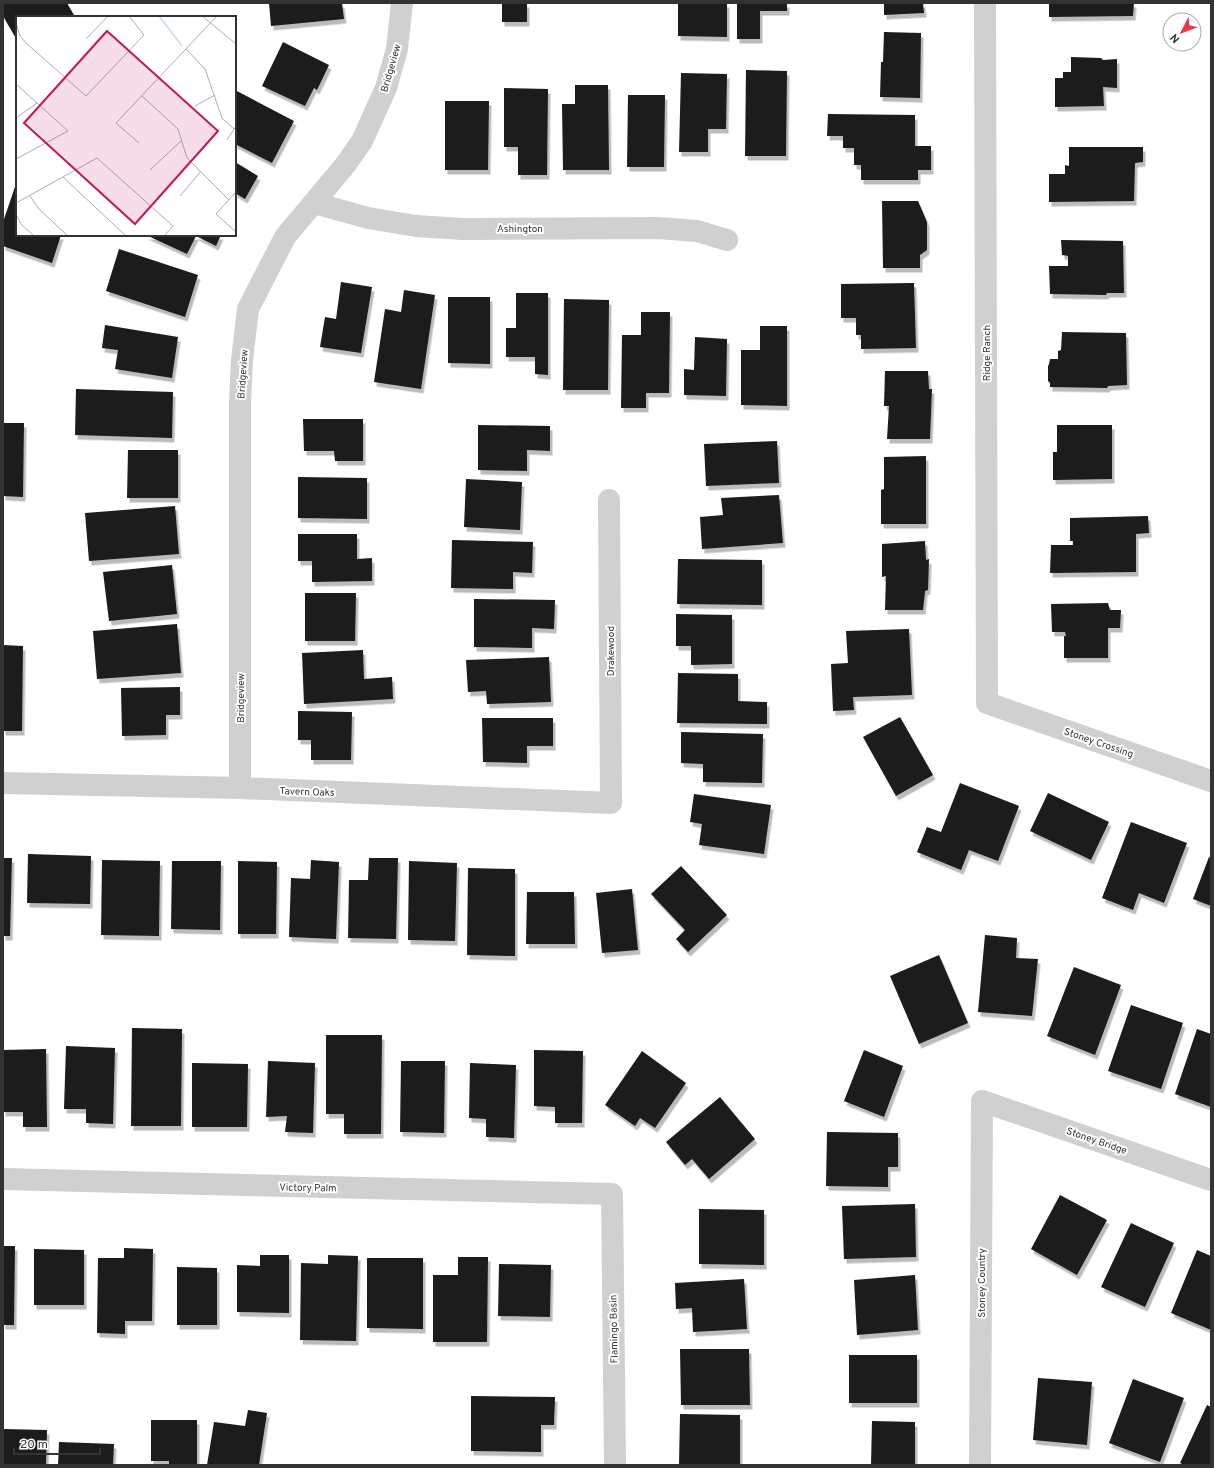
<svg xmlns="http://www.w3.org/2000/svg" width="1214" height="1468" font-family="Overpass,sans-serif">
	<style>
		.building { fill: #1a1a1a; filter: url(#shadow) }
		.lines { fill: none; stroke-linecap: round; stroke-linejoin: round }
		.minor { stroke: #d0d0d0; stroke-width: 22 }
		.labels { text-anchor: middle; stroke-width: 4; stroke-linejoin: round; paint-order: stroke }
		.street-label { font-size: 10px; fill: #333; stroke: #fff }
		.inset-river { fill: none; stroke: #cfe2ee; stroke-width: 2 }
		.inset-road { fill: none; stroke: #adadad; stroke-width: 1 }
		.view { fill: #c2185b; fill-opacity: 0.15; stroke: #c2185b; stroke-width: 2 }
		.inset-edge { fill: none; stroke: #333; stroke-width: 2 }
	</style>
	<defs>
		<filter id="shadow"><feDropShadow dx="2.5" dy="4.5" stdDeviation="0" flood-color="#0004"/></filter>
	</defs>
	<rect width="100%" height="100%" fill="#fff"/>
	<path class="building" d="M3,3H67L75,17H17V40L3,16Z
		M269,3H342L344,19L271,26Z
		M502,3H527V22H502Z
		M678,3H727V37L678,36Z
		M737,3H787V11H760V39H737Z
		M884,3H923L924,13L884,15Z
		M1049,3H1134L1133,16L1049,17Z
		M884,32L921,33L920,98L880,97L881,62H883Z
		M283,42L329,65L317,90L314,88L305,106L262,86Z
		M1071,57L1101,58L1103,60L1117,59V88L1103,87L1104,106L1055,107V78H1063V72H1071Z
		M746,70L787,71L786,156H745Z
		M681,73L727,74L726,129H708V152H679Z
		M575,85H608L609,170H563L562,104H575Z
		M504,88L548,89L547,175H518V147H504Z
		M235,90L294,121L272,163L235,144Z
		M628,95H665L664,167H627Z
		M445,101H489L488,170H445Z
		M828,114L915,115V146H931V170H918V180H861V165H854V148H843V136H827Z
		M1069,147H1143V162L1135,163L1134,201L1049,202V174H1065V165L1069,166Z
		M235,162L258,176L245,199L235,193Z
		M17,181V235H61L52,263L3,246V222Z
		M882,201H918L927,222V250L920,255V268H883Z
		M146,235H221L216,246L196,236L187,254Z
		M1061,240L1123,241L1124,293H1107L1106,295L1050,294L1049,266H1068V256L1062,255Z
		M119,249L198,275L185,317L106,291Z
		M341,282L372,287L361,353L320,347L325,317L336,319Z
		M914,283L916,348L861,349V335H856V318H841V284Z
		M404,290L435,295L421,389L374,382L385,309L401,312Z
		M516,293H548V375L535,374V357H506V328H516Z
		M448,297H490V364L448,363Z
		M564,299L609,300L608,390H563Z
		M641,312H670L669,393H646V408H621L622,335H641Z
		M105,325L178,337L172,378L115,369L118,350L102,348Z
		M760,326H787V406L741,405V350H760Z
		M1062,332L1126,333L1127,385L1108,386L1107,388L1050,387V383L1048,381V366L1049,364L1050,359H1058V351L1061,350Z
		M695,337L727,339L726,396L684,395V369L694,370Z
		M885,371H928L929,389H932L930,439H887L889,406H884Z
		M76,389L173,392L172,438L75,435Z
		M303,419H363V461H335L334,451H304Z
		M3,423H24L23,497L3,496Z
		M478,425L550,426V451L527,450V471L478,470Z
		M1057,425H1112V479L1053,480V452H1057Z
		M777,441L779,483L706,486L704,444Z
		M128,450H178V498H127Z
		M926,456V524H881V490L884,489V457Z
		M298,477L367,478V519L298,518Z
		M466,479L522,482L520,530L464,527Z
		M779,495L783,543L702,549L700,517L723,515L721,498Z
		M175,506L179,554L89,561L85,513Z
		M1148,516L1149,533L1136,534V572L1050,573L1051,545H1073V541H1070V518Z
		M298,534H357V559L372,558V581L312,582V561H298Z
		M452,540L533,542L532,573L513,572V589L451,588Z
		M925,541L926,560L929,559L928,590L925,591V592L923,610H885L886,576L882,577V544Z
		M678,559L762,560V605L677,604Z
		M172,565L177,614L109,621L103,572Z
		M305,593H356L355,641H305Z
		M474,599L555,600L554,629L532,628V648L474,647Z
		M1108,603L1110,610H1121L1120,628H1108V658H1064V636H1066L1065,632H1052L1051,604Z
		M676,614L732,615V664L691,665V646H676Z
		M177,624L181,673L97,679L93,631Z
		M909,629L912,695L853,697L854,710L833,711L831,664L848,663L846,631Z
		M3,645L23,646L22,731H3Z
		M363,650L364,679L392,677L393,699L304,704L302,653Z
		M549,657L551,702L487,704L486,691L468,692L466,660Z
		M678,673L738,674V701L767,702V724L677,723Z
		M180,687V715H166V735L122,736L121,688Z
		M298,711L352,712L351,760H311V740H298Z
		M900,717L933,775L896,796L863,737Z
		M482,718H553V746H527V763L483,762Z
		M681,732L763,734L762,783L703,782V764L681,763Z
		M960,783L1019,806L998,861L969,850L961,870L917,852L927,827L941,832Z
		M1048,793L1109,822L1091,860L1030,831Z
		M694,794L771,805L764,854L699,845L702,824L690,822Z
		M1131,822L1187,843L1164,903L1139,893L1133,910L1102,898Z
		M28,854L91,856L90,904L27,903Z
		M1209,857L1211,858V906L1193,899Z
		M3,858H12L10,936H3Z
		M369,858H398L396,939L348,938L349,880H368Z
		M102,860L160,861L159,936L101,935Z
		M311,860L339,862L336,939L289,937L291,878L310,879Z
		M172,861H221L220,930L171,929Z
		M238,861L277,862L276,934H238Z
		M409,861L457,863L455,941L408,940Z
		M681,866L727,915L688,952L676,939L685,930L651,894Z
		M468,868L515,869V956L467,955Z
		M632,889L638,950L602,953L596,893Z
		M527,892H574L575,944H526Z
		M985,935L1017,938L1016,958L1038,959L1032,1016L978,1012Z
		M939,955L968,1023L919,1044L890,976Z
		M1074,967L1121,985L1095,1055L1047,1036Z
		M1131,1005L1183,1023L1161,1089L1108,1071Z
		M132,1028L182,1029L181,1126H131Z
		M1197,1029L1211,1034V1107L1175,1094Z
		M326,1035H382L381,1134H344V1114H326Z
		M66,1046L115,1048L113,1124L86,1123V1109H64Z
		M46,1049L47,1127H23V1112H3V1050Z
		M534,1050L583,1051L582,1123H555V1107L534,1106Z
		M864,1050L903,1066L884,1117L844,1101Z
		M642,1051L686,1083L655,1128L640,1118L635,1126L605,1105Z
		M268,1061L315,1063L313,1133L285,1132L287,1116L266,1117Z
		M401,1061H445L444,1133L400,1132Z
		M192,1063L248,1064L247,1127H192Z
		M470,1063L516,1065L514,1138L486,1137V1119L469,1118Z
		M720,1097L755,1139L709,1179L692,1159L685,1165L666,1142Z
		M827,1132L898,1133V1167H888V1187L826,1186Z
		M1060,1195L1107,1220L1077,1275L1031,1249Z
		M915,1204L916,1257L844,1259L842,1206Z
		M699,1209L764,1210V1265L699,1264Z
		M1131,1223L1174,1243L1145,1307L1101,1287Z
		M3,1246H15L14,1325H3Z
		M124,1248L153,1249L152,1321H125V1334L97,1333L98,1258H124Z
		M34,1249L84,1250V1305H34Z
		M1197,1250L1211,1256V1330L1171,1313Z
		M260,1255H289V1313L237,1312V1265L260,1266Z
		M328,1255L358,1256L356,1341L300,1340L301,1263L328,1264Z
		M458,1257H488L487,1342H433V1275H458Z
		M367,1258H423V1329L367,1328Z
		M499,1264L551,1265L550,1317L498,1316Z
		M177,1267L217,1268V1325H177Z
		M915,1275L918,1330L857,1335L854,1280Z
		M744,1279L747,1329L693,1332L692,1308L676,1309L675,1283Z
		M680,1349H749L750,1405H681Z
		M849,1355H917V1403H849Z
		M1038,1378L1092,1382L1087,1445L1033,1440Z
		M1133,1379L1184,1398L1160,1462L1109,1443Z
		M471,1396L555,1397L554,1425H541V1452L471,1451Z
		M1207,1405L1211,1407V1465H1184L1180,1463Z
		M248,1410L267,1413L259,1465H207L214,1422L245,1426Z
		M680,1414L740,1415V1465H679Z
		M151,1420H197V1465H169V1461H151Z
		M872,1421L915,1422V1465H871Z
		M3,1429L47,1430L46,1465H3Z
		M59,1442L114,1444L113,1465H58Z"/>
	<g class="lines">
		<path class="minor" d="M985,3L987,703L1211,781
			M314,203L368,218L416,226L462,229L658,228L697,231L727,240
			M3,783L240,788L611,803L609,500
			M240,788V402L242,360L248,309L285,237L346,164L362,141L386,88L397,49L402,3
			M3,1179L612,1194L615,1465
			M980,1465L982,1101L1211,1180"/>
	</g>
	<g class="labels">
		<g class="street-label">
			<text transform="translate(390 68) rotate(-74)" y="4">Bridgeview</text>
			<text x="520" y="232">Ashington</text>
			<text transform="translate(986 353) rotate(-90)" y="4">Ridge Ranch</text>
			<text transform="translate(242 374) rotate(-86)" y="4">Bridgeview</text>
			<text transform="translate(610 651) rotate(-90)" y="4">Drakewood</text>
			<text transform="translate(240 698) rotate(-90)" y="4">Bridgeview</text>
			<text transform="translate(1099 742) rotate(19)" y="4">Stoney Crossing</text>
			<text transform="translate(307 791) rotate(2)" y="4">Tavern Oaks</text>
			<text transform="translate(1097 1140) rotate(19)" y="4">Stoney Bridge</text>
			<text transform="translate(308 1187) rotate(1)" y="4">Victory Palm</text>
			<text transform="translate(981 1283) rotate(-90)" y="4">Stoney Country</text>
			<text transform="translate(613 1329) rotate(-91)" y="4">Flamingo Basin</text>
		</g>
	</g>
	<g transform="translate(16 16)">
		<rect width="220" height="220" fill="#fff"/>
		<path class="inset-river" d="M143,0L166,30"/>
		<path class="inset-road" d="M186,0L220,28M0,7L4,20L10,27L70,80L128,19L113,0M70,23L92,0M170,33L189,53L206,102L218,113M0,68L52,115L0,143M126,80L162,113L171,142L213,184M179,90L199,79M0,102L21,87M211,124L220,110M123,127L100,107L201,0M134,154L165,125M47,161L110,220M220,176L200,198L220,216M14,180L23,193L52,220M164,180L185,155M0,187L81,142L157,210L148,220M0,198L5,208L18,220"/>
		<path class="view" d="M91,15L202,115L119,208L8,107Z"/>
		<rect width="220" height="220" class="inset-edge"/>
	</g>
	<rect width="1214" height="1468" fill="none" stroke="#333333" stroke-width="8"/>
	<g transform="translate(1182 32) rotate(228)"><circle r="19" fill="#ffffff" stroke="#adadad"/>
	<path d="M0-3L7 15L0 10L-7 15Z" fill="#e63946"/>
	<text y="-6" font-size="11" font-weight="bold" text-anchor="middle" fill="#333333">N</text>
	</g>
	<path d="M14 1448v6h86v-6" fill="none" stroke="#333333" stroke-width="2"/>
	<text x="20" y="1448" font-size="12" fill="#333333" stroke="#ffffff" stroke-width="3" paint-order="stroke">20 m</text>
</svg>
